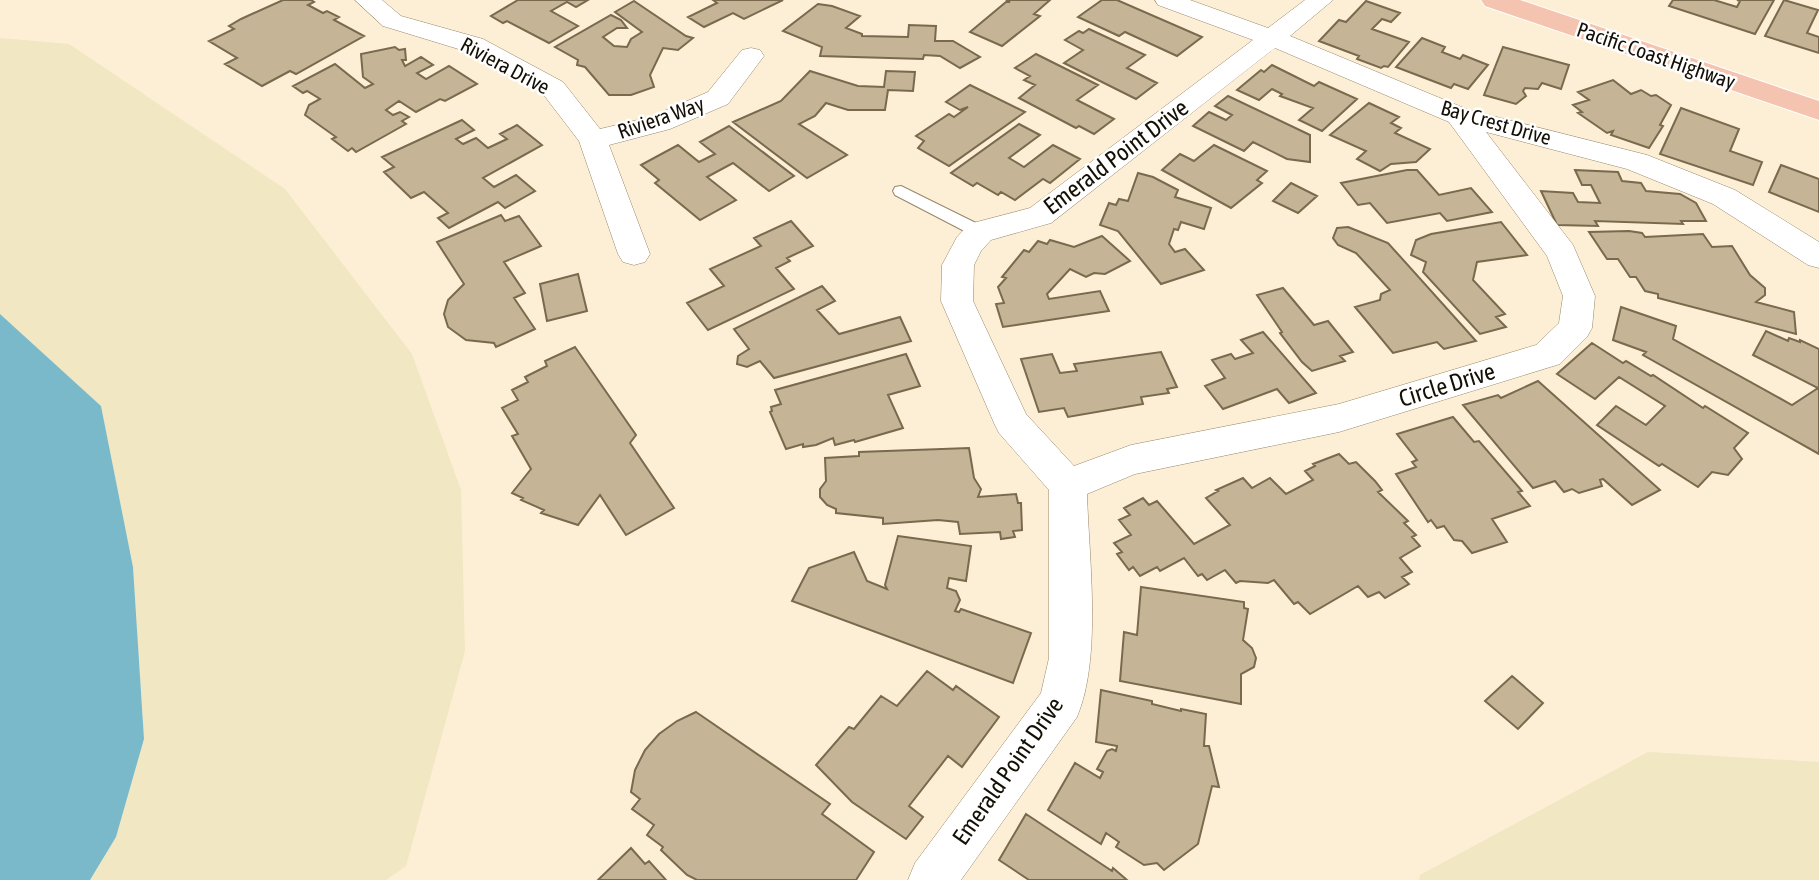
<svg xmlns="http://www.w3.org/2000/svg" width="1819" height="880" font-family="'Asap Condensed',sans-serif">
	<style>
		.sand { fill: #f1e7c2 }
		.water { fill: #79b9ca }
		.building { fill: #c5b496; stroke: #79694d; stroke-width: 2 }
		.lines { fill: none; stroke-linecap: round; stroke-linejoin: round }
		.lane-casing { stroke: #97876a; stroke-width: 2 }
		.street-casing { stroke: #97876a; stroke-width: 1 }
		.highway-casing { stroke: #fff; stroke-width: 2 }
		.lane { fill: #fff; fill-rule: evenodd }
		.street { fill: #fff; fill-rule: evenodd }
		.highway { fill: #f5c4b0; fill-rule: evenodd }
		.labels { text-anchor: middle; stroke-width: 5; stroke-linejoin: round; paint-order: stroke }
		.far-street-label { font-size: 21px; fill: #140f05; stroke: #fefefe }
		.street-label { font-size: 24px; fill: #140f05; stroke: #fefefe }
	</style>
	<rect width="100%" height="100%" fill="#fdefd5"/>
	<path class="sand" d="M0,38L69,44L285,189L412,354L461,490L465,651L406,866L386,880H90L116,837L144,739L133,567L101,406L0,314Z
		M1648,752L1819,762V880H1419L1420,875Z"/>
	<path class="water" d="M0,314L101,406L133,567L144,739L116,837L90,880H0Z"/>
	<path class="building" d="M283,0H311L314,2L308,5L323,13L327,11L339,17L334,20L364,36L296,74L290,71L262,86L225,64L237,58L209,41L234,29L229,26L241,19Z
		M518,0H588L576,7L567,2L551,11L578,26L549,43L507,21L503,23L491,16Z
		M713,0H783L744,19L733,13L704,27L688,17L717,3Z
		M1006,0H1050L1034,14L1040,16L1002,46L970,32L1006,2H1010Z
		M1102,0H1117L1202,37L1177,56L1125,32L1119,36L1078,17Z
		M1673,0H1714L1737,7L1740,1L1737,0H1774L1755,34L1669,6Z
		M1784,0L1818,10L1807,33L1819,37V53L1765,36Z
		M634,1L686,36L693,38L678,50L663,48L650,75L654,87L631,95H609L585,67L577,65L578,60L555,47L611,15L621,20L627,28H617L603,37L614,46L627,47L631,39L642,32L615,12Z
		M1366,1L1400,13L1391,22L1382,19L1372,29L1409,42L1388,67L1384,66L1381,68L1357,59L1359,56L1319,41L1339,20L1346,22Z
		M818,4L832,6L860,16L846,28L862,34V36L908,37L909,25L936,26L935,41H953L980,57L960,68L940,56L924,55L923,59L820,56L822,47L783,31Z
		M1089,29L1145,55L1127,68L1157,83L1136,99L1064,63L1083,50L1065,40L1079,31L1083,33Z
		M1422,38L1445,47L1442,52L1460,59L1463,55L1488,65L1468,89L1454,84L1451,88L1396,67Z
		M395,47L399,50L405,49L406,60H402L405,66L421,57L433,65L417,73L426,79L449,66L477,84L445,101L440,99L416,112L399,101L386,110L393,115L400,112L409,117L402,121L406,124L356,152L352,148L348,151L332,139L336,137L305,115L309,105L320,99L307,91L303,93L293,86L335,64L365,88L373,84L363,77L361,54Z
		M1503,47L1569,65L1561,89L1542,83L1538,89L1525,88L1523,91L1526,96L1516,104L1484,95Z
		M1036,54L1098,85L1077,100L1114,119L1094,134L1079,126L1076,128L1019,98L1035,85L1024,80L1030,76L1015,68Z
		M1272,65L1314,86L1319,82L1357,99L1322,131L1299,120L1313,108L1280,96L1282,94L1272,89L1259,100L1237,90L1261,70L1264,72Z
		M810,71L858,86L884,87L886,71L915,72L913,91L888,90L885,110H848L826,103L815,116L799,124L847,155L807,178L733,122L781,101Z
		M1613,80L1631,94L1641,90L1651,96L1656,95L1671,105L1660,125L1663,126L1649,148L1611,135L1613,131L1607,133L1578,113L1582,112L1573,105L1589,100L1578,92Z
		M970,85L1025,112L949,166L918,148L924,141L916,136L949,114L954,117L968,107L960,110L946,102Z
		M1228,96L1310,135V162L1287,159L1253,142L1244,151L1193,126L1209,112L1226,120L1232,115L1215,106Z
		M1369,103L1399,117L1391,123L1401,128L1395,133L1430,149L1416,162L1391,164L1380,171L1357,159L1366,151L1330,135Z
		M1681,108L1739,129L1730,151L1762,162L1753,185L1660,154Z
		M462,120L474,130L456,139L463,144L476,138L488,148L507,139L500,134L517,125L542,145L483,178L494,187L516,175L535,191L505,208L498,202L449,228L438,218L448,213L424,192L411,198L384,172L394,167L382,157Z
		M1019,124L1040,135L1009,158L1024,167L1053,145L1080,159L1050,183L1043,179L1015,200L1001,192L998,195L977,183L973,186L951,173Z
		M729,126L794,176L769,191L733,163L707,177L736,200L700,220L655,183L659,180L641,165L678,145L699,162L715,154L700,142Z
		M1214,145L1267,171L1257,180L1262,183L1231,208L1162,170L1180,154L1194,161Z
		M1781,165L1819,179V212L1769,192Z
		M1407,170H1417L1439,195L1471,188L1492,212L1447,221L1440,213L1387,223L1370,203L1358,205L1341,183Z
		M1575,170L1618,172L1622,181L1641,183L1646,191L1680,194L1696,203L1706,221H1681L1683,224L1595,221L1598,226L1557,225L1541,191L1573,193L1578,202L1600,203L1591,185H1582Z
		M1138,173L1153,177L1178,190L1175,197L1211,208L1204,229L1181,222L1178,230L1174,229L1169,244L1175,252L1185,249L1204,270L1161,284L1118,231L1100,225L1109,203L1116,205L1119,199L1128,201Z
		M1291,183L1317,196L1298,213L1273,201Z
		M501,215L505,221L519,216L541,246L504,262L525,293L514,298L535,329L496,347L494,343L466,340L448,327L444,314L448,300L464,284L437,242Z
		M791,221L813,246L787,258L790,261L776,268L794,289L708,330L687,303L724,286L710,269L761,246L754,238Z
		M1501,222L1527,255L1477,262L1473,280L1505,314L1496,317L1506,327L1480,334L1423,272L1426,262L1411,255L1416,240L1431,234Z
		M1348,227L1388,243L1476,341L1444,349L1437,342L1393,353L1355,307L1380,300L1381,294L1390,290L1356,253L1338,245L1333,238L1337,228Z
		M1629,231L1642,233L1645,237L1703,234L1712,247L1732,246L1750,275L1765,288V295L1756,302L1794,312L1796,334L1658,298V294L1645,291L1636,277H1630L1618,259H1607L1589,232Z
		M1102,236L1130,261L1105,274L1094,273L1086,277L1070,269L1047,294L1049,299L1100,291L1109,311L1003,327L996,304L1004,303L998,287L1006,278L1002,277L1024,250L1029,252L1038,241L1047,244L1050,240L1074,247Z
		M578,274L587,311L547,321L540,284Z
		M822,286L835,301L817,310L839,334L900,317L911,341L774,378L760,361L747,367L737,364L738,356L749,349L734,329Z
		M1283,288L1314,325L1328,321L1353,352L1340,356L1345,361L1312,371L1302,362L1280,333L1282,332L1257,295Z
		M1621,307L1676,326L1673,339L1792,405L1818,388L1753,355L1766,331L1788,341L1789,338L1800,342V340L1819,349V454L1643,355L1646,352L1613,340Z
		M1263,332L1316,393L1289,403L1277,389L1223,409L1205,386L1225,378L1212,360L1231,354L1235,359L1253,353L1241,340Z
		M1592,343L1623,363L1626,361L1651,376L1653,375L1703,408L1705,406L1748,433L1734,448L1742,459L1728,475L1712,472L1698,487L1662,464L1659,466L1597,425L1616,406L1646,425L1665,406L1619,377L1595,399L1557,374Z
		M575,347L636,435L630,443L674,508L626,535L600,495L578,525L541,513L544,510L521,500L523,498L512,493L531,469L512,436L518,434L502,408L518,400L512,390L528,382L525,377L547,366L545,361Z
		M1161,352L1177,387L1167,389L1169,393L1141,397L1143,404L1068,417L1064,408L1039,412L1021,359L1052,354L1060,373L1077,371L1074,364Z
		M906,354L920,386L888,395L903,428L855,442L854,440L835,445L833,438L816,445L803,447V444L786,449L770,412L772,411L771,407L781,404L775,390Z
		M1538,381L1660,490L1632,505L1603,479L1600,480L1602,486L1579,493L1572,489L1564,492L1555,481L1533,488L1463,405L1498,395L1501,398Z
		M1453,417L1474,442L1479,441L1522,491L1518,492L1530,506L1492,519L1507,542L1472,553L1462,541L1454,540L1444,526L1437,528L1431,520L1428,522L1396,474L1416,467L1412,462L1417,460L1397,434Z
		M969,448L974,478L981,489L978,497L1016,494L1018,503H1021L1022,530L1013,531L1015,537L1001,539L1000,532L960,534L958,522L938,520L883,524V518L836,513V509L827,505L820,497V489L826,481L825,458L859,456V452Z
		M1339,454L1349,464L1356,462L1375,481L1382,490L1378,492L1408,521L1404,523L1416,535L1412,537L1420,546L1400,558L1412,572L1402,577L1409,584L1385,598L1379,592L1368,597L1358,586L1310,614L1298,602L1294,604L1274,580L1268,583L1240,581L1236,583L1225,570L1207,580L1202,574L1198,576L1184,558L1160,571L1157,567L1140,576L1133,567L1129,570L1117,554L1122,552L1114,543L1131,535L1119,520L1130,515L1124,508L1143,498L1149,505L1157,501L1194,544L1230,525L1206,498L1218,491L1216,490L1243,478L1252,488L1270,478L1286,494L1313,480L1305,471L1315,466L1313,464Z
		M898,536L971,546L966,581L949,578L947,588L956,591L960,600L955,611L959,612L961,609L1031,633L1013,683L792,601L809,568L854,552L867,581L887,589L885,585Z
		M1141,587L1244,602V608L1248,609L1243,640L1252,648L1256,658L1254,667L1241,674V704L1120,681L1124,632L1137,635Z
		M927,671L953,690L956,686L999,717L962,767L948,756L909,806L923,817L906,839L852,802L816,765L849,727L854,729L881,696L897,706Z
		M1512,676L1543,703L1518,729L1485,701Z
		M1101,690L1152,701V704L1181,711V709L1206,714L1204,746H1209L1219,787L1212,786L1198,844L1164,870L1157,863L1144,865L1116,847L1119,842L1106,833L1101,844L1048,810L1075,763L1100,778L1103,772L1097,769L1107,751L1112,749L1116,751L1117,746L1096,742Z
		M696,712L830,804L822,814L874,852L856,880H697L687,875L661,850L663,847L647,835L654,825L632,809L640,799L631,792L635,770L645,750L659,734L677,721Z
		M1026,814L1112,871L1113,868L1127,880H1029L999,860Z
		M631,848L645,864L649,861L666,880H598Z"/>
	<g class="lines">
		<g class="lane-casing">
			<path id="lane" d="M901,186L986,228L988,232L986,236H974L895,195L893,191L895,187Z"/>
		</g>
		<g class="street-casing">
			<path id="street" d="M355,0H382L401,16L483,39L563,82L600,129L650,117L708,92L742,50L751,48L760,50L764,56L728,104L670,129L609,145L650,254L645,262L634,265L623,262L618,254L579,141L543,94L465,51L383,26Z
				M1155,0H1190L1268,28L1305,0H1333L1290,36L1469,110L1647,155L1735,190L1819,242V268L1808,265L1713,204L1627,169L1486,132L1573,245L1595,296L1592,328L1587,337L1560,364L1339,432L1135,474L1087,494C1089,559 1102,658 1077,717L961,880H908L915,863L1041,693L1049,658V490L999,433L994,423L941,301L942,265L957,237L969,224L1030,208L1253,40L1158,5ZM1275,48L1449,122L1547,256L1563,296L1559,323L1536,345L1339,404L1131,445L1074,466L1026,414L973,301L974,265L981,251L991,240L1051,223Z"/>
		</g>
		<g class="highway-casing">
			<path id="highway" d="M1481,0H1520L1819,101V120L1485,6Z"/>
		</g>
		<use href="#lane" class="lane"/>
		<use href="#street" class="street"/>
		<use href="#highway" class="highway"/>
	</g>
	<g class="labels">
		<g class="far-street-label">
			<text transform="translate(1656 56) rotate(19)" y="7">Pacific Coast Highway</text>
			<text transform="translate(505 66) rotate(28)" y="7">Riviera Drive</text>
			<text transform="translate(661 118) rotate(-19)" y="7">Riviera Way</text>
			<text transform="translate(1496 123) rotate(16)" y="7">Bay Crest Drive</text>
		</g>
		<g class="street-label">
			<text transform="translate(1116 157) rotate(-37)" y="8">Emerald Point Drive</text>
			<text transform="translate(1447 385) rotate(-17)" y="8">Circle Drive</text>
			<text transform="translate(1008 771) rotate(-55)" y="8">Emerald Point Drive</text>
		</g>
	</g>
</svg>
